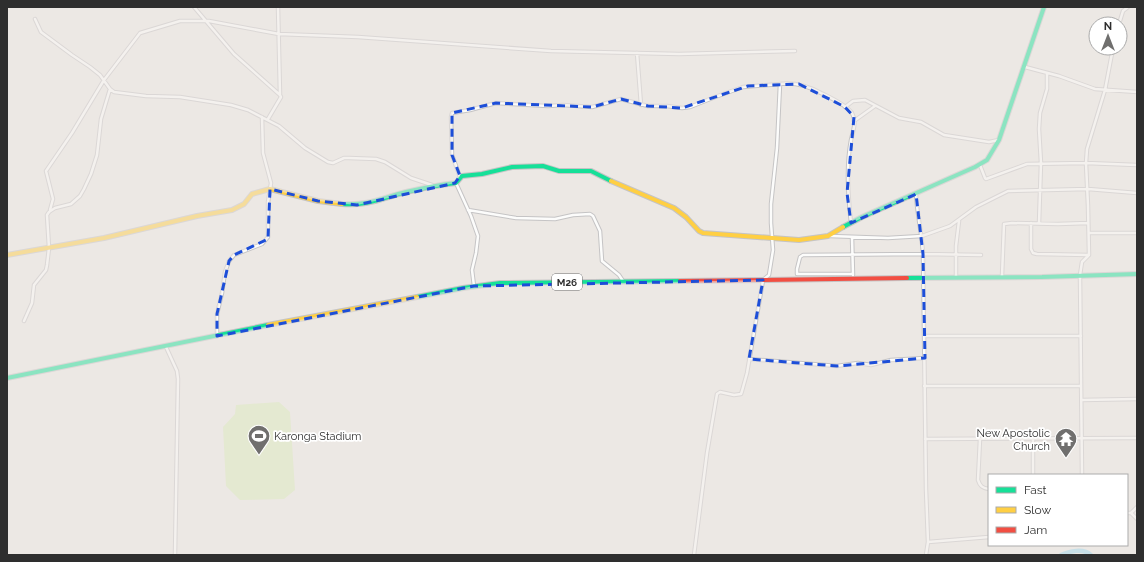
<svg xmlns="http://www.w3.org/2000/svg" width="1144" height="562" font-family="Raleway,sans-serif">
	<style>
		.pitch { fill: #d9eabb }
		.lines { fill: none; stroke-linecap: round; stroke-linejoin: round }
		.river { stroke: #99d6ec; stroke-width: 4.5 }
		.street-casing { stroke: #c5c4c5; stroke-width: 4.5 }
		.fast-casing { stroke: #c5c4c5; stroke-width: 6 }
		.slow-casing { stroke: #c5c4c5; stroke-width: 6 }
		.jam-casing { stroke: #c5c4c5; stroke-width: 6 }
		.street { stroke: #fcfcfb; stroke-width: 2.5 }
		.fast { stroke: #16e098; stroke-width: 4 }
		.slow { stroke: #ffcf43; stroke-width: 4 }
		.jam { stroke: #f24e42; stroke-width: 4 }
		.marked { fill: none; stroke: #1d4ed8; stroke-width: 3; stroke-dasharray: 8 5; stroke-linejoin: round }
		.labels { text-anchor: middle; stroke-width: 3.5; stroke-linejoin: round; paint-order: stroke }
		.shield { fill: #fff; stroke: #6d6d6d; stroke-width: 1 }
		.shield-label { font-size: 10px; font-weight: bold; fill: #2e2e2e }
		.poi-label { font-size: 11px; fill: #2e2e2e; stroke: #fff; text-anchor: end }
	</style>
	<rect width="100%" height="100%" fill="#ece8e4"/>
	<path class="pitch" d="M279,402L290,412L295,490L284,499L240,500L226,486L223,427L235,414L236,405Z"/>
	<g class="lines">
		<path class="river" d="M1061,555C1069,551 1084,548 1091,555"/>
		<g class="street-casing">
			<path id="street" d="M194,7L234,54L280,95L281,97L268,119
				M278,7L280,94
				M35,19L41,32L72,55L90,67L100,75L110,89L114,92L146,96L180,97L231,105L248,110L279,126L305,148L328,162L333,163L344,158H349L376,159L385,162L411,178L432,185
				M1119,24L1123,11L1128,7
				M637,53L641,105
				M1025,67L1059,76L1095,89L1137,92
				M780,84C795,82 808,86 821,93C831,98 845,104 852,113C857,122 853,131 851,140C846,167 848,195 851,223
				M845,107L853,101L865,100L899,118L921,122L944,135L989,142L999,140
				M854,121L875,106
				M980,165L985,178L986,179L1027,164L1086,163L1137,165
				M460,177L452,155L451,117L452,113L470,110L496,103L548,106L563,105L592,107L621,99L648,106H667L682,108L690,107L715,97L743,87L780,84L777,148L771,204V223L773,250L769,275L763,280L747,373L742,391L741,394L734,395L720,392L717,394L707,453L694,555
				M456,183L471,216L478,236L476,253L472,270L474,286
				M916,194C917,214 922,234 923,254L926,489L928,542L926,555
				M50,210L53,199L46,171L72,133L104,80L140,33L180,21H209L279,34L358,37L551,51L679,54L795,51
				M468,210L516,218L555,219L573,215L590,214L593,216L600,231L602,261L619,275L623,281
				M1031,223V249L1033,253L1037,254L1089,255
				M1039,223L1041,163L1039,129L1040,113L1047,89V73
				M1089,233H1137
				M830,236L888,238L922,236L950,226L976,207L1008,191L1088,189L1137,193
				M852,237L853,275
				M853,274H797V269L800,257L803,255L923,254L981,255
				M1002,276L1004,224L1012,223L1058,224L1088,223
				M956,277V246L959,221
				M24,321L32,303L34,285L46,270L47,265L49,248L47,215L49,212L55,208L71,204L80,196L84,189L91,174L97,155L101,119L110,89
				M217,335V314L222,293L225,272L229,261L234,255L262,244L268,237V202L271,183L263,153L262,117
				M925,336H1081
				M166,347L177,371L178,379L175,555
				M749,359L837,366L858,363L871,365L891,360L925,358
				M924,386H1081
				M1082,400L1137,399
				M925,439L1137,438
				M980,439L978,480C980,486 982,488 989,489
				M1033,475V439
				M1082,475L1080,275L1082,262L1089,255L1088,206L1086,163L1087,149L1105,90L1113,48
				M1127,513H1131L1137,519
				M1131,513L1137,507
				M928,542L989,537"/>
		</g>
		<g class="fast-casing">
			<path id="fast" d="M342,204C369,206 382,198 406,192C423,188 439,185 456,183L462,176L482,174L512,167L543,166L559,171H591L611,181
				M843,227L862,217L975,167L987,160L999,140L1044,7
				M907,278L1042,277L1137,274
				M417,297L463,288L500,283L680,281
				M7,378L268,325"/>
		</g>
		<g class="slow-casing">
			<path id="slow" d="M611,181L674,208L686,217L699,231L703,233L799,240L828,236L843,227
				M7,255L104,238L197,216L232,210L244,204L252,194L270,189L318,201L342,204
				M268,325L417,297"/>
		</g>
		<g class="jam-casing">
			<path id="jam" d="M680,281L907,278"/>
		</g>
		<use href="#street" class="street"/>
		<use href="#fast" class="fast"/>
		<use href="#slow" class="slow"/>
		<use href="#jam" class="jam"/>
	</g>
	<path d="M0 0H1144V562H0ZM799,84L845,107L854,117L847,193L851,223L916,194L923,254L925,358L837,366L749,359L763,280L474,286L217,336V314L229,261L234,255L268,239L270,189L318,201L357,205L455,183L460,176L452,155V113L496,103L592,107L621,99L648,106L682,108L748,86Z" fill="#ece8e4" fill-opacity=".55" fill-rule="evenodd"/>
	<path class="marked" d="M799,84L845,107L854,117L847,193L851,223L916,194L923,254L925,358L837,366L749,359L763,280L474,286L217,336V314L229,261L234,255L268,239L270,189L318,201L357,205L455,183L460,176L452,155V113L496,103L592,107L621,99L648,106L682,108L748,86Z"/>
	<defs>
		<g id="stadium-pin" transform="scale(1.15)"><path d="M0 17L-7.5 6A9.5 9.5 0 1 1 7.5 6Z" fill="#706f6e" stroke="#fff"/><path d="M0-5a6.5 5 0 1 0 0 10a6.5 5 0 1 0 0-10ZM-3.5-1.8h7v3.6h-7Z" fill="#fff"/></g>
		<g id="temple-pin" transform="scale(1.15)"><path d="M0 17L-7.5 6A9.5 9.5 0 1 1 7.5 6Z" fill="#706f6e" stroke="#fff"/><path d="M0-6L5-2H3V0L6.5 2.5H4V6H1.5V3h-3V6H-4V2.5H-6.5L-3 0V-2H-5Z" fill="#fff"/></g>
	</defs>
	<g fill-rule="evenodd">
		<use href="#stadium-pin" x="259" y="436"/>
		<use href="#temple-pin" x="1066" y="439"/>
	</g>
	<g class="labels">
		<rect class="shield" x="552" y="274" width="30" height="16" rx="3"/>
		<g class="shield-label">
			<text x="567" y="286">M26</text>
		</g>
		<g class="poi-label">
			<text x="1050" y="437">New Apostolic<tspan x="1050" dy="13">Church</tspan></text>
			<text x="274" y="440" text-anchor="start">Karonga Stadium</text>
		</g>
	</g>
	<rect width="1144" height="562" fill="none" stroke="#2e2e2e" stroke-width="16"/>
	<rect x="988" y="474" width="140" height="72" fill="#ffffff" stroke="#ababab"/>
	<rect x="996" y="487" width="20" height="6" fill="#16e098" stroke="#ababab"/>
	<text x="1024" y="494" font-size="12" fill="#2e2e2e">Fast</text>
	<rect x="996" y="507" width="20" height="6" fill="#ffcf43" stroke="#ababab"/>
	<text x="1024" y="514" font-size="12" fill="#2e2e2e">Slow</text>
	<rect x="996" y="527" width="20" height="6" fill="#f24e42" stroke="#ababab"/>
	<text x="1024" y="534" font-size="12" fill="#2e2e2e">Jam</text>
	<g transform="translate(1108 36)"><circle r="19" fill="#ffffff" stroke="#ababab"/>
	<path d="M0-3L7 15L0 10L-7 15Z" fill="#706f6e"/>
	<text y="-6" font-size="11" font-weight="bold" text-anchor="middle" fill="#2e2e2e">N</text>
	</g>
</svg>
